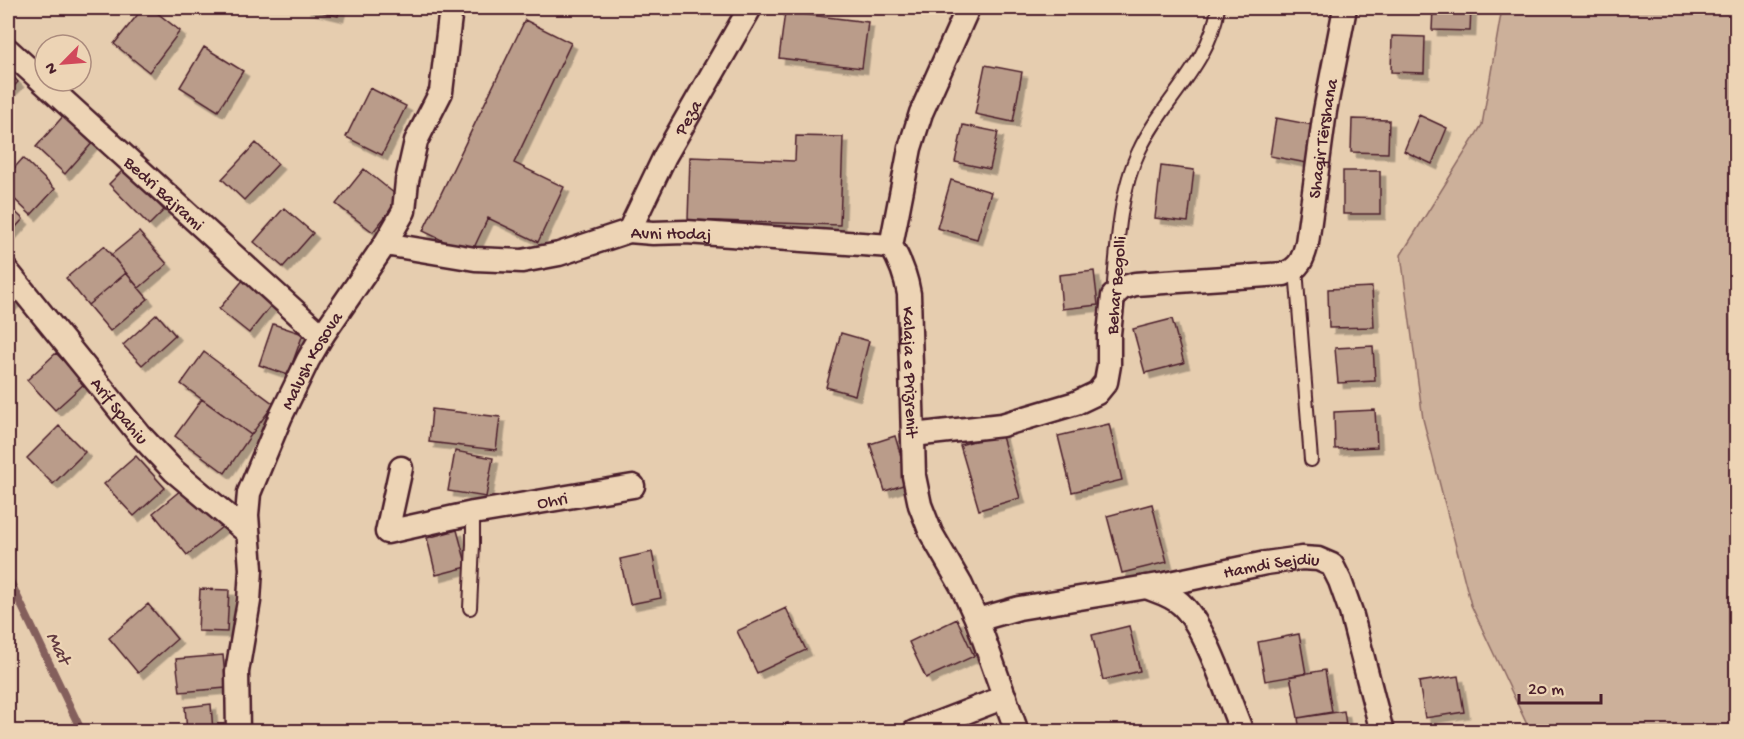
<svg xmlns="http://www.w3.org/2000/svg" width="1744" height="739" font-family="'Gochi Hand',sans-serif">
	<style>
		.green { fill: #ccb09a; stroke: #8b6862; stroke-width: 1.5 }
		.lines { fill: none; stroke-linecap: round; stroke-linejoin: round }
		.stream { stroke: #845f5c; stroke-width: 8 }
		.building { fill: #ba9c8a; stroke: #4a1f2b; stroke-width: 1.5; filter: url(#shadow) }
		.service-casing { stroke: #4a1f2b; stroke-width: 16 }
		.minor-casing { stroke: #4a1f2b; stroke-width: 27 }
		.service { stroke: #edd4b5; stroke-width: 12 }
		.minor { stroke: #edd4b5; stroke-width: 22 }
		.labels { text-anchor: middle; stroke-width: 4.5; stroke-linejoin: round; paint-order: stroke }
		.street-label { font-size: 18px; fill: #4a1f2b; stroke: #edd4b5 }
		.water-label { font-size: 20px; font-style: italic; fill: #623a40; stroke: #edd4b5 }
	</style>
	<defs>
		<filter id="shadow"><feDropShadow dx="5.5" dy="5.5" stdDeviation="0" flood-color="#0004"/></filter>
	</defs>
	<rect width="100%" height="100%" fill="#e6cdaf"/>
	<filter id="ink" filterUnits="userSpaceOnUse"><feTurbulence type="fractalNoise" baseFrequency=".0167" numOctaves="2"/><feDisplacementMap in="SourceGraphic" scale="12" xChannelSelector="R" yChannelSelector="G"/><feConvolveMatrix kernelMatrix="1 2 1 2 8 2 1 2 1" color-interpolation-filters="sRGB"/></filter>
	<g filter="url(#ink)">
		<path class="green" d="M1502,8H1736V731H1530L1471,605L1423,419L1401,255L1482,125Z"/>
		<g class="lines">
			<path class="stream" d="M8,577L82,732"/>
		</g>
		<path class="building" d="M143,8H151L180,31L149,72L114,44Z
			M304,8H340L338,16Z
			M1433,8H1471L1470,31L1432,30Z
			M785,12L868,22L862,68L779,58Z
			M525,20L571,43L514,163L564,187L538,242L488,218L471,254L423,231Z
			M1392,36L1425,37L1424,73L1391,72Z
			M204,47L243,71L218,111L180,87Z
			M985,65L1022,72L1013,122L975,114Z
			M8,71L18,82L8,92Z
			M370,88L406,106L382,155L346,137Z
			M65,114L94,141L65,174L36,147Z
			M1419,115L1447,128L1432,164L1404,151Z
			M1276,118L1313,125L1307,163L1270,156Z
			M1352,119L1389,120L1388,153L1351,152Z
			M963,125L998,132L990,169L955,162Z
			M796,136L843,137L840,225L688,220L690,157L795,161Z
			M256,143L278,164L244,200L222,179Z
			M23,158L55,189L31,215L8,193V175Z
			M1161,166L1194,170L1188,222L1155,218Z
			M124,169L164,210L149,225L109,184Z
			M364,169L400,198L373,232L336,204Z
			M1343,171H1380V214H1343Z
			M951,180L991,192L977,239L937,228Z
			M8,205L23,219L8,236Z
			M284,208L313,233L283,267L254,242Z
			M139,232L167,264L139,288L111,255Z
			M104,246L126,273L88,305L66,278Z
			M1094,271L1098,305L1062,309L1059,275Z
			M126,273L148,299L110,331L88,305Z
			M244,279L273,303L249,333L219,309Z
			M8,283L19,296L8,307Z
			M1372,287L1374,327L1329,328L1328,289Z
			M157,314L175,335L142,365L123,345Z
			M1172,319L1184,363L1145,373L1133,329Z
			M273,324L303,334L288,375L259,365Z
			M841,333L869,341L855,395L826,387Z
			M1373,346L1375,381L1338,383L1335,348Z
			M204,352L274,404L251,435L181,384Z
			M56,353L85,383L55,410L27,380Z
			M202,399L251,435L225,473L175,436Z
			M432,409L500,417L496,450L429,442Z
			M1375,410L1377,447L1335,449L1334,412Z
			M1109,424L1122,480L1072,492L1058,436Z
			M59,426L85,452L53,484L27,458Z
			M1001,433L1020,498L979,510L960,445Z
			M895,436L909,483L885,491L870,444Z
			M455,451L493,458L486,497L448,491Z
			M136,456L165,488L134,516L104,484Z
			M187,485L222,527L187,555L153,513Z
			M1152,504L1167,562L1122,573L1107,516Z
			M457,530L467,567L436,575L427,538Z
			M652,552L661,598L630,604L620,559Z
			M200,589L229,590L227,632L198,631Z
			M148,604L177,639L138,673L109,638Z
			M786,608L806,650L757,673L737,631Z
			M957,619L974,656L926,678L909,642Z
			M1129,626L1140,671L1103,680L1092,635Z
			M1299,634L1306,674L1265,681L1258,642Z
			M223,655L226,688L180,692L176,659Z
			M1325,670L1332,712L1298,718L1290,676Z
			M1458,676L1464,712L1425,718L1419,682Z
			M211,704L213,732H187L185,707Z
			M1344,711L1347,732H1300L1298,718Z
			M788,723L790,732H760Z"/>
		<g class="lines">
			<g class="service-casing">
				<path id="service" d="M1296,269L1311,460
					M1113,295C1117,249 1119,192 1139,151C1162,101 1210,64 1218,8
					M470,608L473,544V513"/>
			</g>
			<g class="minor-casing">
				<g id="minor">
					<path id="s1" d="M968,8L921,113L910,148L891,246C901,262 906,276 909,294L914,476L920,505L931,533L961,585L977,620L1017,732"/>
					<path id="s2" d="M8,50L322,336"/>
					<path id="s3" d="M629,231L665,156L750,8"/>
					<path id="s4" d="M385,244L475,259L522,261L559,254L629,231L653,233L686,232L891,246"/>
					<path id="s5" d="M8,272L139,434L174,471L248,533"/>
					<path id="s6" d="M913,435L1002,425L1076,403L1097,393L1106,382L1109,365V334L1113,296L1122,288L1135,284L1284,274C1300,268 1303,259 1307,243L1325,111L1345,8"/>
					<path id="s7" d="M401,468L387,532L473,513L633,486"/>
					<path d="M1146,587C1159,592 1174,596 1183,606C1207,630 1228,698 1242,732"/>
					<path id="s8" d="M977,620L1019,608L1165,584L1266,563L1302,558L1318,559L1332,565L1340,581L1351,612L1382,732"/>
					<path id="s9" d="M238,732L237,672L249,601L251,569L247,515L249,493L280,418L308,360L322,336L385,244L404,211L407,181L416,141L441,92L451,8"/>
					<path d="M914,732L1005,697"/>
				</g>
			</g>
			<use href="#service" class="service"/>
			<use href="#minor" class="minor"/>
		</g>
	</g>
	<g class="labels">
		<g class="street-label">
			<text dy="6" stroke="none"><textPath href="#s3" startOffset="128">Peza</textPath></text>
			<text dy="6" stroke="none"><textPath href="#s6" startOffset="612">Shaqir Tërshana</textPath></text>
			<text dy="6" stroke="none"><textPath href="#s2" startOffset="212">Bedri Bajrami</textPath></text>
			<text dy="6" stroke="none"><textPath href="#s4" startOffset="292">Avni Hodaj</textPath></text>
			<text transform="translate(1115 285) rotate(-85)" y="6">Behar Begolli</text>
			<text dy="6" stroke="none"><textPath href="#s9" startOffset="387">Malush Kosova</textPath></text>
			<text dy="6" stroke="none"><textPath href="#s1" startOffset="381">Kalaja e Prizrenit</textPath></text>
			<text dy="6" stroke="none"><textPath href="#s5" startOffset="178">Arif Spahiu</textPath></text>
			<text dy="6" stroke="none"><textPath href="#s7" startOffset="234">Ohri</textPath></text>
			<text dy="6" stroke="none"><textPath href="#s8" startOffset="300">Hamdi Sejdiu</textPath></text>
		</g>
		<g class="water-label">
			<text transform="translate(60 647) rotate(64)" y="7">Mat</text>
		</g>
	</g>
	<rect width="1744" height="739" fill="none" stroke="#edd4b5" stroke-width="30"/>
	<rect x="15" y="15" width="1714" height="709" fill="none" stroke="#4a1f2b" stroke-width="2" filter="url(#ink)"/>
	<g transform="translate(63 63) rotate(245)"><circle r="28" fill="#edd4b5" stroke="#ac8c7e" stroke-width="1.5"/>
	<path d="M0-4.5L10 22L0 15L-10 22Z" fill="#d1495b"/>
	<text y="-9" font-size="16" font-weight="bold" text-anchor="middle" fill="#4a1f2b">N</text>
	</g>
	<path d="M1519 694v9h82v-9" fill="none" stroke="#4a1f2b" stroke-width="3"/>
	<text x="1528" y="694" font-size="18" fill="#4a1f2b" stroke="#edd4b5" stroke-width="4.5" paint-order="stroke">20 m</text>
</svg>
